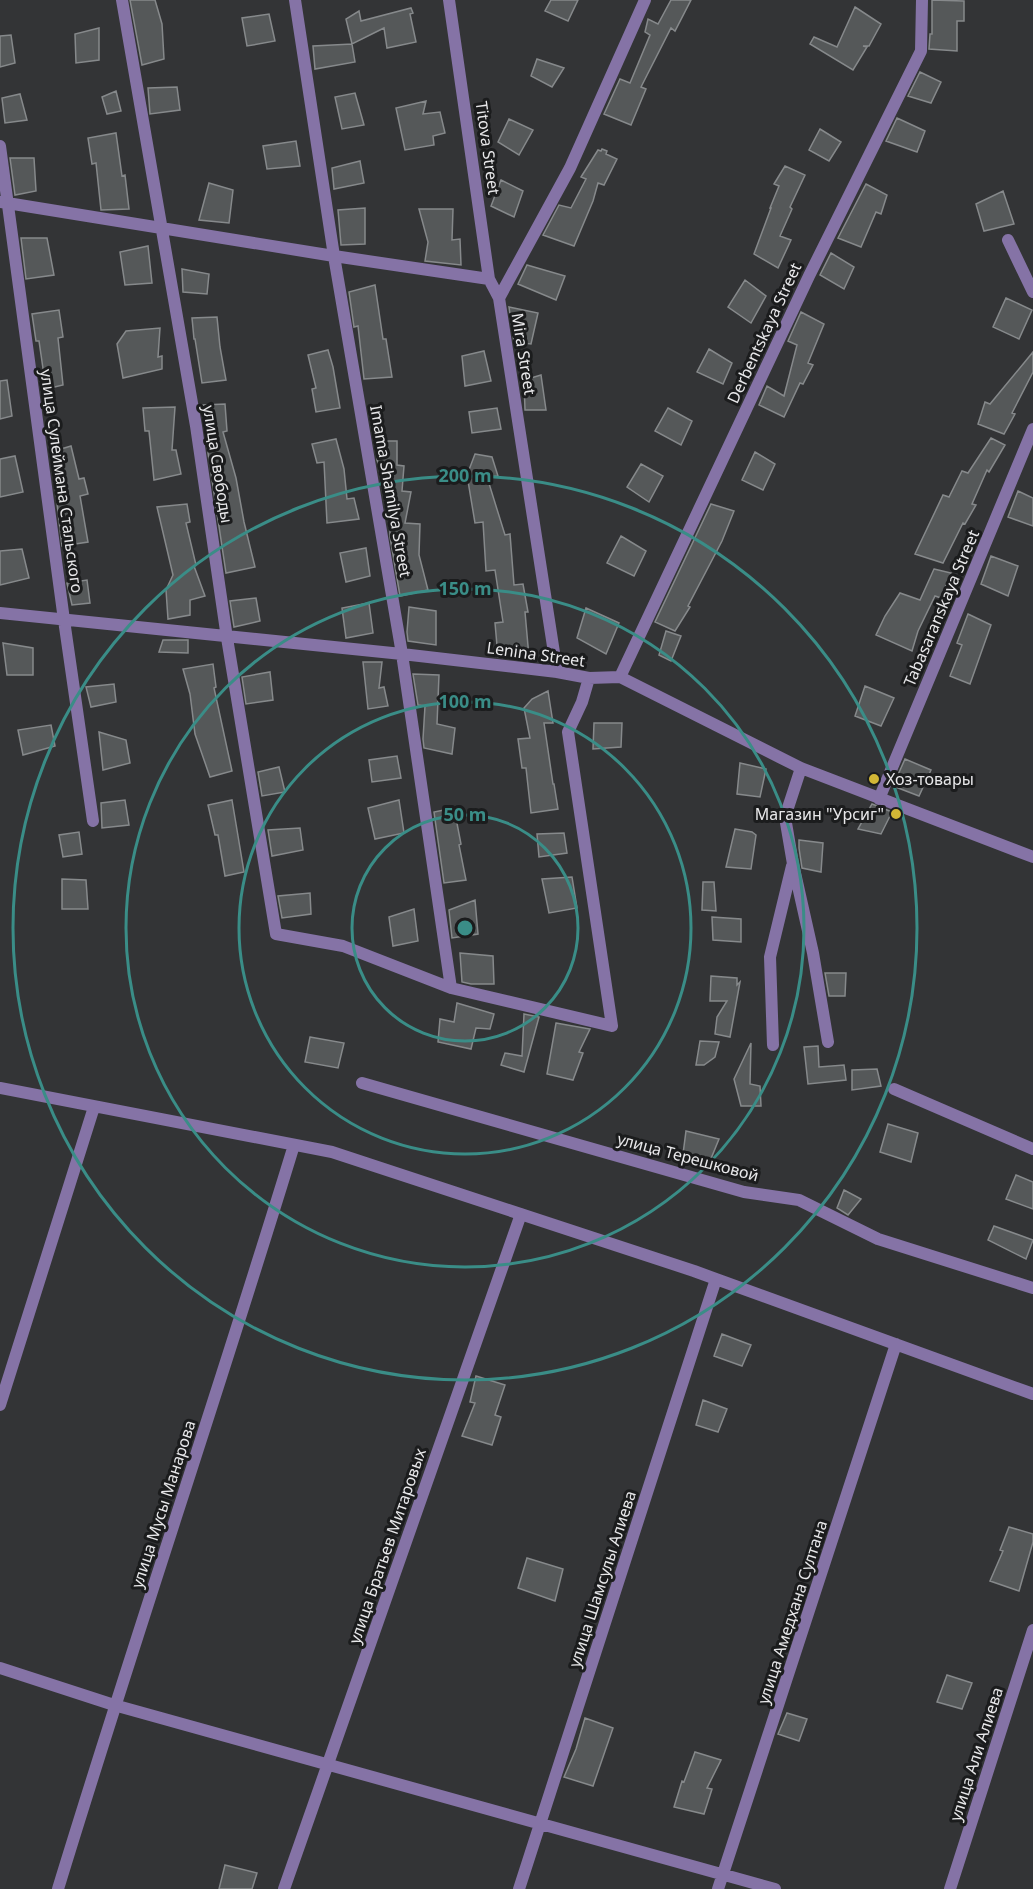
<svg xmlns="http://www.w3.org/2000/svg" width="1033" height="1889" font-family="'Noto Sans',sans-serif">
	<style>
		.building { fill: #555859; stroke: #86898b; stroke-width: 1.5 }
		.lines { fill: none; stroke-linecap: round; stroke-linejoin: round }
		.minor { stroke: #8573a6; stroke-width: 12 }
		.ring { fill: none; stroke: #3a8d87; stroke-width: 3 }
		.poi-dot { fill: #d2b736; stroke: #1b1c1d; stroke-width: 2 }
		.labels { text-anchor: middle; stroke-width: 6; stroke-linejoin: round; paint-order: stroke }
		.street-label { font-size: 16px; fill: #e8e8ea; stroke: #1b1c1d }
		.poi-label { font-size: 16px; fill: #e8e8ea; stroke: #1b1c1d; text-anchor: start }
		.centre { fill: #3a8d87; stroke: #1b1c1d; stroke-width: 3 }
		.ring-label { font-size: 18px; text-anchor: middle; font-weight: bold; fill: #3a8d87; stroke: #1b1c1d; stroke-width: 6; stroke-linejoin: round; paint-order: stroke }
	</style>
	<rect width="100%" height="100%" fill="#333436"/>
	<path class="building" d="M130,0H155L162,24L164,59L142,65Z
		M551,0H578L568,21L545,11Z
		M671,0H691L675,31L671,28L641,87L646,89L631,125L604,114L620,79L630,83L650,35L645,32L648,19L658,24Z
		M932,0L964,1V21H957V51L929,49L930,34H932Z
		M855,7L881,24L869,46H863L867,47L853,70L810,44L814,37L837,47Z
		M411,8L413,13L410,14L416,42L387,48L384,28L352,44L346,19L359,11L361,21Z
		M269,14L275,41L247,46L242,18Z
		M99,28V60L76,63L75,34Z
		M11,35L15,63L0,67V36Z
		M352,44L355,62L315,69L313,46Z
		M537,59L564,68L552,87L531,76Z
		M920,72L941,82L931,103L908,96Z
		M177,87L180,110L150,114L148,88Z
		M116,91L121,111L107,114L102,97Z
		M355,93L364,125L342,129L335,97Z
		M20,94L27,120L5,123L2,98Z
		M426,101L423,114L440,112L445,133L433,136L434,145L405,150L396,108Z
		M897,118L925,131L917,152L886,141Z
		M509,119L533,130L519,155L498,142Z
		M820,129L841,142L829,161L809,150Z
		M116,133L122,176L125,175L129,209L101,210L96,163L92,164L88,138Z
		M296,141L300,166L267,169L263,146Z
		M602,149L607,151L606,154L617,159L604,185L598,183L593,201L574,246L543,235L559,205L571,208L586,179L581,177L598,150L601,151Z
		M10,158H34L36,191L15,195Z
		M360,161L364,183L334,189L332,168Z
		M785,166L805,175L790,207L792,209L780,236L791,240L778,268L754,254L771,208H770L779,186L774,184Z
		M501,180L523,191L514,217L491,206Z
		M209,183L233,190L229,223L199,220Z
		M866,184L887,195L881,214L876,212L861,247L838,238Z
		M1003,191L1014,224L984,231L976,204Z
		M365,208V244L341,245L338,210Z
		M419,209H453L452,240L460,239L461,265L425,261L428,242Z
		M21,238H47L54,275L26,279Z
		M148,246L152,283L125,285L120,252Z
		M831,253L854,267L844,289L820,275Z
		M527,265L565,276L556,300L518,284Z
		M182,269L209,274L207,294L183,292Z
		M745,280L766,296L751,323L728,307Z
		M375,285L383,339H386L392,377L364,379L358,326L354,327L349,292Z
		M1006,298L1032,310L1019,339L993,327Z
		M509,307L538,313L531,344L514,342Z
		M59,310L63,337L58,338L63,385L46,389L39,341H36L32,314Z
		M801,312L824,324L808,363L813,365L803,384L800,383L784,417L759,405L767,386L784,396L797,345L788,341Z
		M217,317L220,347L226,380L202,383L195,339H194L192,318Z
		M160,328L158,357L162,356V369L123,378L117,344L126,331Z
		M709,349L732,363L723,384L697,372Z
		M328,350L333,367L340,408L316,412L312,389L316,388L308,355Z
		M484,351L491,381L465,386L462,356Z
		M1033,352V372L1012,413L1015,414L1004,434L978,424L985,402L990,404Z
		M541,375L546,410H525L524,380Z
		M7,380L12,416L0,419V381Z
		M225,404L227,431L223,432L236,478L244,522L255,567L226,573L208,453L203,405Z
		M175,407L172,450H176L181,474L154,480L149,431H145L143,408Z
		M497,408L501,429L472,433L469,412Z
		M668,408L692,421L681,445L655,431Z
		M991,438L1005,445L989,472L987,470L972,504L976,505L965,524L963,523L943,563L915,554L943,495L949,497L962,471L968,473Z
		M336,439L344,469L347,499L354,498L359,519L327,523L324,462L317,463L312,444Z
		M376,441H397V465L404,466L402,491L411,492L405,523L420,524L419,555L428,590L400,596L390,537V511L386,509L383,475L377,460Z
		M71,446L79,479L84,478L88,494L80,496L88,542L62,546L51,452Z
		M755,452L775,464L763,490L742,480Z
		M475,454L492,457L498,476L487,477L505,535L510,534L514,585L523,584L528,612H525L529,657H498L495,623L503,622L495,570L486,571L483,522L475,523L467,475Z
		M15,456L23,492L0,497V459Z
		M641,464L663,476L649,502L627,487Z
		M1018,491L1033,498V526L1008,517Z
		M187,504L190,522L186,523L196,565L194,566L205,596L190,600V615L168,619L166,590L173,575L157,507Z
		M711,504L734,511L722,541L688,606L690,607L675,631L655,622Z
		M621,536L646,551L634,576L607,563Z
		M366,548L370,576L346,582L340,553Z
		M22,549L29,578L0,585V551Z
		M991,556L1018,566L1008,596L981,584Z
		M934,569L951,573L941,598L935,596L918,631L912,651L876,635L885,616L900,593L920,600Z
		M87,580L90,603L72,605L67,583Z
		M256,598L260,621L234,627L230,601Z
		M369,603L373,633L346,638L342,608Z
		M409,607L436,611V645L408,641L407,632Z
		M586,608L619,623L606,654L577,638Z
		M968,614L991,625L970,684L950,676L962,645L957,643Z
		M666,631L681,636L671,661L659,655Z
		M163,640H188V653L159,652Z
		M3,643L33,648V675H7Z
		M363,662H382L379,688L384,687L388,706L368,709Z
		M213,664L216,687L214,688L232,771L210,777L195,734L190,694L183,669Z
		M270,672L273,700L246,704L242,677Z
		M413,674L439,675L437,724L455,728L452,754L424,748L423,739L425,706L418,705Z
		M114,684L116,702L91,707L86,687Z
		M865,686L894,698L881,726L855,716Z
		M548,691L553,723H544L553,784H554L558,809L531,813L526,768H522L518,739L530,738L524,708L532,699Z
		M594,723H622L621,747L593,749Z
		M51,725L55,746L23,755L18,730Z
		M99,732L126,740L130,763L103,770Z
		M397,756L401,778L372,782L369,760Z
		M905,759L931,770L919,796L893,786Z
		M740,763L766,769L760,797L737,794Z
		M279,767L285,792L262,796L258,772Z
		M125,800L129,825L102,828L101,803Z
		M232,800L244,872L225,876L218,835H215L208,805Z
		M399,800L404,833L375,839L368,808Z
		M872,804L892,812L881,834L858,829Z
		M454,808L461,844L459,845L466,880L444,883L434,812Z
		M300,828L303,850L272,856L268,830Z
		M735,829L752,832L756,835L751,869L726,867Z
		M79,832L82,854L63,857L59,835Z
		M564,833L567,853L539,857L537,834Z
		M799,840L823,843L821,872L802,868L799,848Z
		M572,877L577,908L549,913L542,879Z
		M62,879L86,880L88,909H62Z
		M703,882H714L716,911L702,910Z
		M310,893L311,914L282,918L278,896Z
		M475,900L478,934L452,938L449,910Z
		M414,909L418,941L393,946L389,917Z
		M712,917L741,919V942L713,940Z
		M460,953L493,956L494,984H471L462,982Z
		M825,973H846L845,996H829Z
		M711,976L737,978V985L740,982L730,1037L715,1034L717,1017L727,1001H710Z
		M457,1003L494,1014L490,1029L476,1028L471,1049L438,1042L440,1019L454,1022Z
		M524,1014L539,1017L524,1072L501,1065L505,1053L522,1056Z
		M556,1023L590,1029L579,1052L583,1053L573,1080L547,1074Z
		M310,1037L344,1043L338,1068L305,1062Z
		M700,1041L719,1042L715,1057L704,1065H696Z
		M751,1043L750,1084L760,1086L761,1106H741L734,1079Z
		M818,1046L819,1067L844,1065L846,1080L808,1084L804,1047Z
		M877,1069L881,1086L852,1090V1070Z
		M888,1124L918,1133L911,1162L880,1152Z
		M686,1131L719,1139L710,1161L683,1154Z
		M1016,1175L1033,1182V1209L1006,1199Z
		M844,1190L861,1199L848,1215L837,1208Z
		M994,1226L1033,1240L1026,1259L988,1240Z
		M722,1334L751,1345L742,1366L714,1356Z
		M476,1376L505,1385L495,1415L501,1417L492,1445L462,1436L475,1403L470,1402Z
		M703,1400L727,1409L718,1432L696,1425Z
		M1009,1527L1033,1534V1542L1019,1591L990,1581L1003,1551L1000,1550Z
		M527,1558L563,1569L555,1601L518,1588Z
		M947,1675L972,1683L962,1709L937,1702Z
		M787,1713L807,1719L799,1741L778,1734Z
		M585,1718L613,1728L593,1786L564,1777L576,1749Z
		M695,1752L721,1760L707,1788L712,1789L704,1814L674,1807L682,1781L684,1782Z
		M225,1865L257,1873L252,1889H219Z"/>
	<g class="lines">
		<path class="minor" d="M122,0L196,426L227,638L276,934L343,946L451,988L612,1026L568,732L582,702L589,678
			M295,0L334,256L402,654L451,988
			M449,0L489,279L499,298
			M0,146L64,620L93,821
			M1,202L334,256L489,279
			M1008,240L1033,292
			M0,613L402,654L557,672L589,678L620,677L801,768L1033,857
			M557,672L499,298L570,168L645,0
			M620,677L809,276L921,51L922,0
			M801,768L785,817L793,864L813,953L828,1042
			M879,799L1033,429
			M773,1045L770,957L792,866
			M362,1083L744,1192L799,1200L878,1239L1033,1288
			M0,1088L332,1152L694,1271L1033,1394
			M894,1089L1033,1149
			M0,1405L94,1107
			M0,1668L114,1705L775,1889
			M58,1889C134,1640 218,1394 294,1145
			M284,1889L521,1214
			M519,1889L716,1279
			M718,1889L896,1344
			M950,1889L1033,1630"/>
	</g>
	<g class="ring">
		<circle cx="465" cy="928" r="113"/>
		<circle cx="465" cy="928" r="226"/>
		<circle cx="465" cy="928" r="339"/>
		<circle cx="465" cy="928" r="452"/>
	</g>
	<g class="poi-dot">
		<circle cx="874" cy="779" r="6"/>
		<circle cx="896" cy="814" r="6"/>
	</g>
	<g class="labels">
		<g class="street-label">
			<text transform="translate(488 148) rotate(82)" y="6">Titova Street</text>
			<text transform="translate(764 333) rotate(-65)" y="6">Derbentskaya Street</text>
			<text transform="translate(524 354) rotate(81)" y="6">Mira Street</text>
			<text transform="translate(218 464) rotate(81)" y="6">улица Свободы</text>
			<text transform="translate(62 481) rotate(82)" y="6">улица Сулеймана Стальского</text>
			<text transform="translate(391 491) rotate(80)" y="6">Imama Shamilya Street</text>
			<text transform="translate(941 608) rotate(-67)" y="6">Tabasaranskaya Street</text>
			<text transform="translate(536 654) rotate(8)" y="6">Lenina Street</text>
			<text transform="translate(688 1157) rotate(15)" y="6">улица Терешковой</text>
			<text transform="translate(163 1504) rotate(-72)" y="6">улица Мусы Манарова</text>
			<text transform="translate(387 1546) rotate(-71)" y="6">улица Братьев Митаровых</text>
			<text transform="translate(602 1579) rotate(-72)" y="6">улица Шамсулы Алиева</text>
			<text transform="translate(792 1612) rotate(-72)" y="6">улица Амедхана Султана</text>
			<text transform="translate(976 1754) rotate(-72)" y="6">улица Али Алиева</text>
		</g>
		<g class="poi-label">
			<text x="886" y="785">Хоз-товары</text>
			<text x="884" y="820" text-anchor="end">Магазин "Урсиг"</text>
		</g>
	</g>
	<circle cx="465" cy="928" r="9" class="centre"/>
	<g class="ring-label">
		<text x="465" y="482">200 m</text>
		<text x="465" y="595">150 m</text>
		<text x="465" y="708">100 m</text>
		<text x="465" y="821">50 m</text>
	</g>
</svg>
